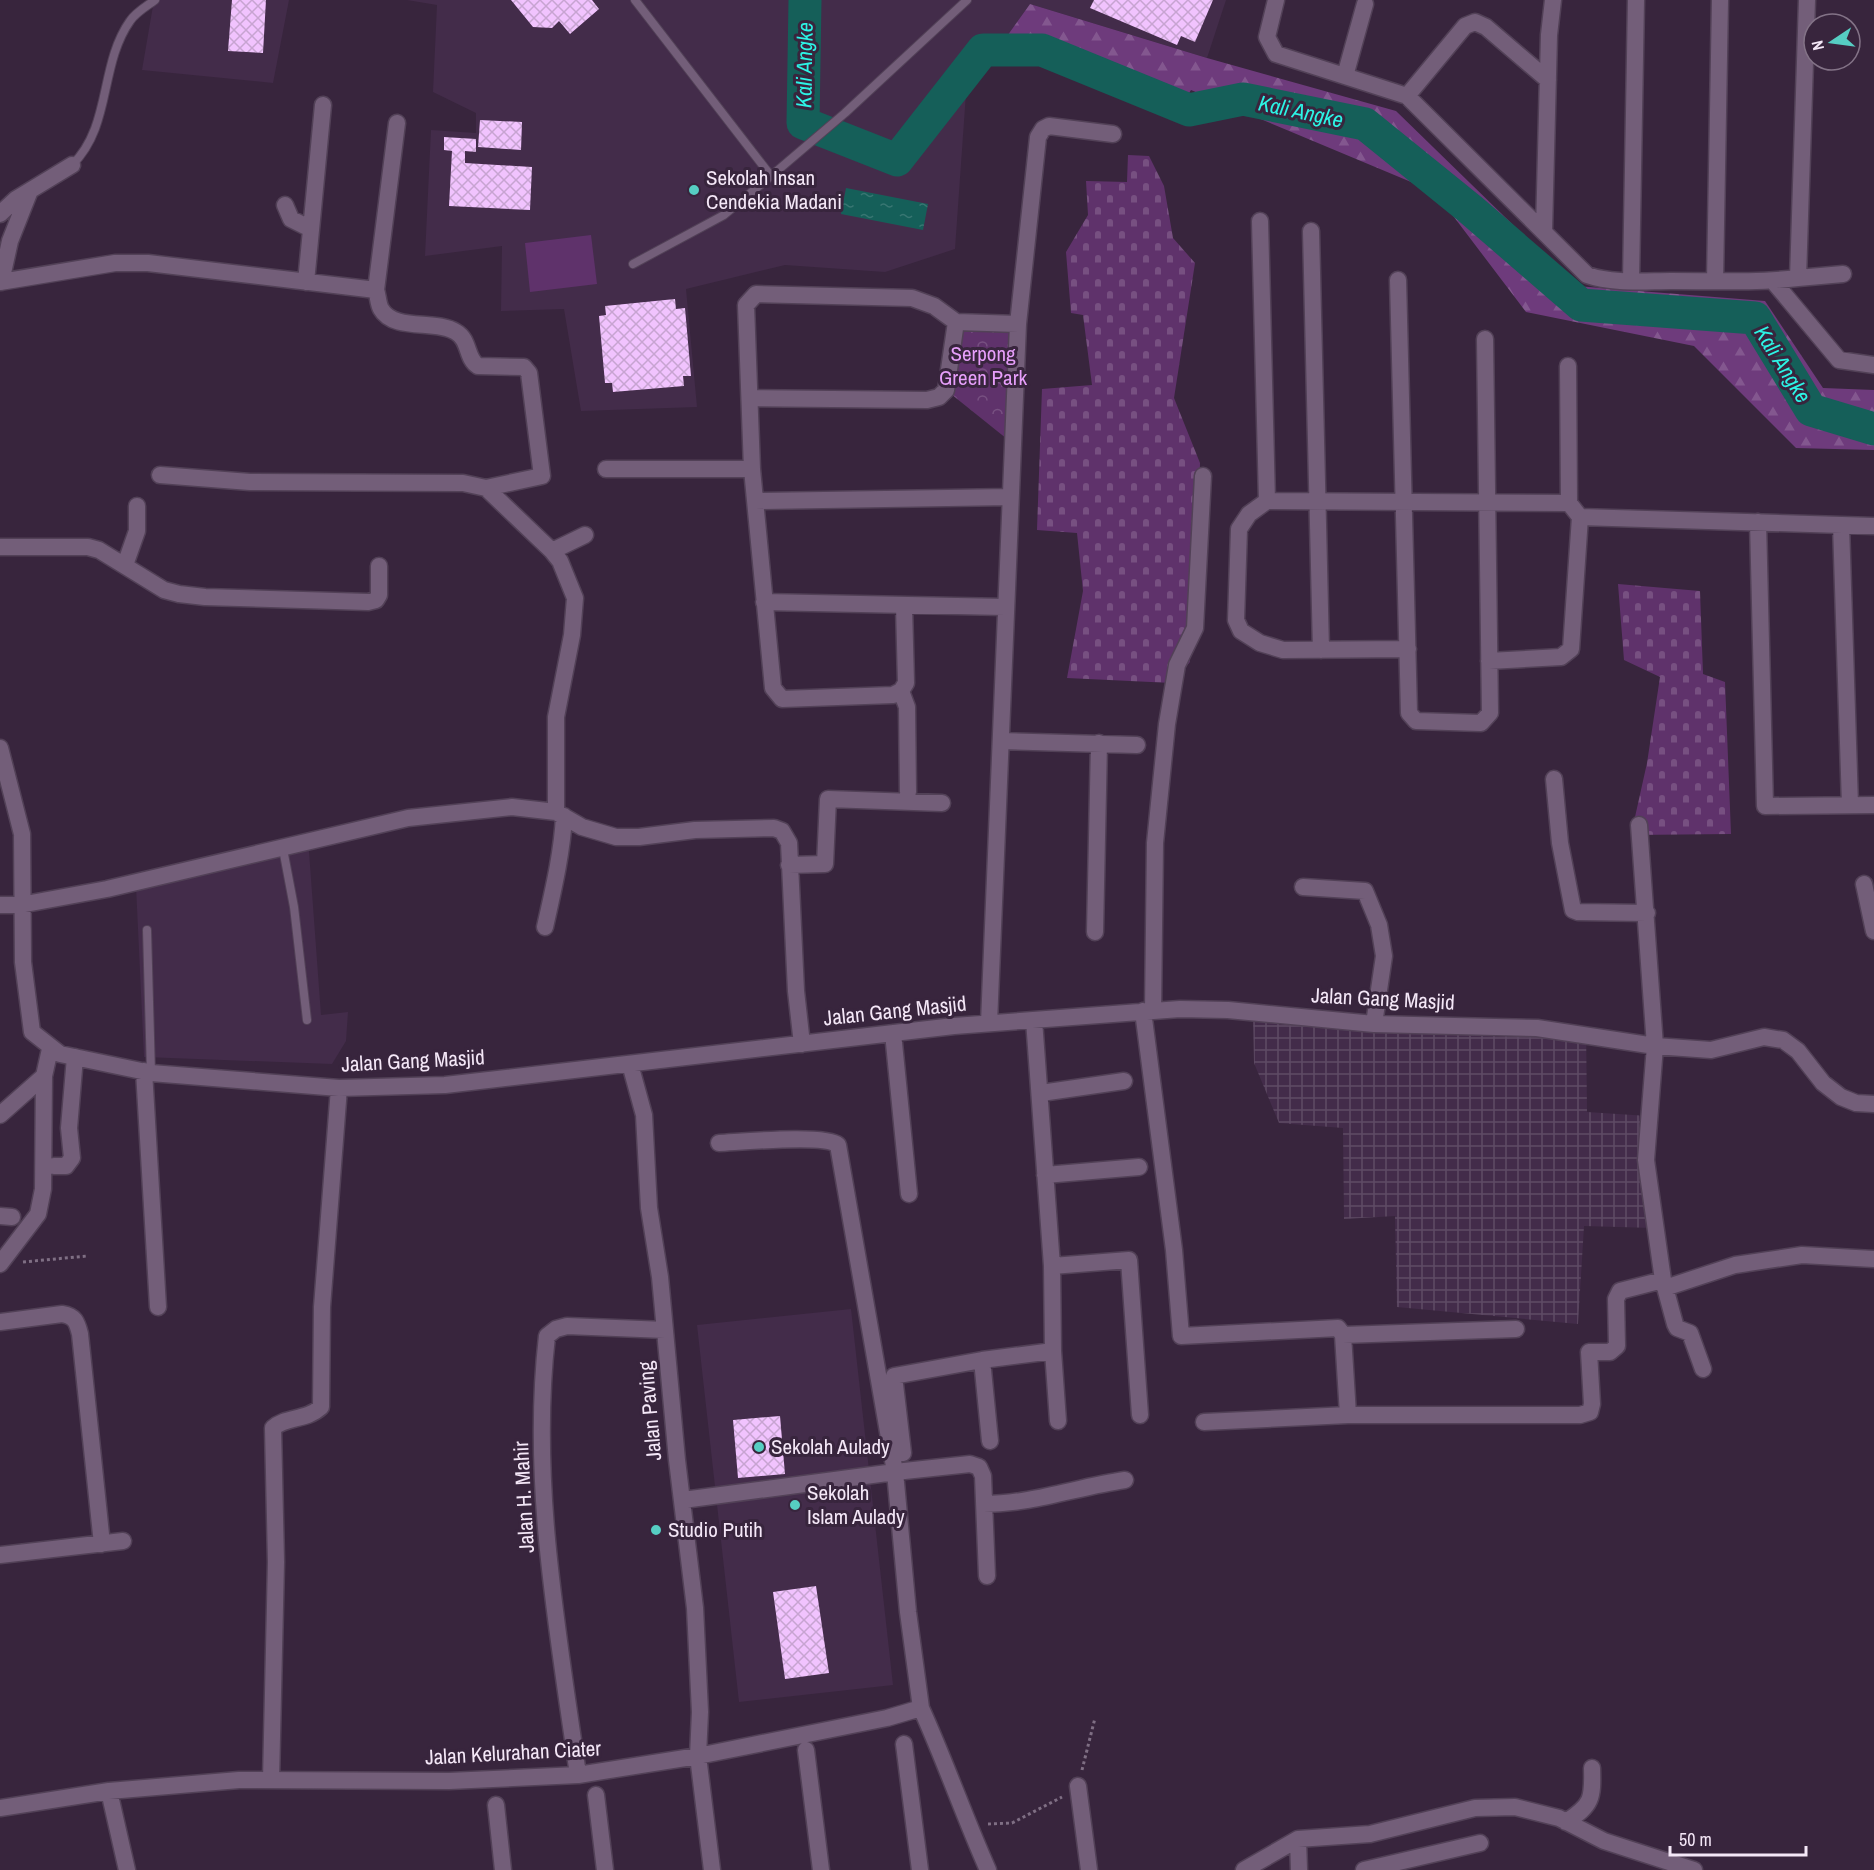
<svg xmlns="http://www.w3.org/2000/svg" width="1874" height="1870" font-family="'Archivo Narrow',sans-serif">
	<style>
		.built { fill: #432c4a }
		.industrial { fill: url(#industrial-grid) }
		.grass { fill: #5f326b }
		.forest { fill: url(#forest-firs) }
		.cemetery { fill: url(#cemetery-stones) }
		.park { fill: url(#park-crowns) }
		.water { fill: url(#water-ripples) }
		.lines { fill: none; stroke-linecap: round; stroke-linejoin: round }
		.river { stroke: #155f59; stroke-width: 33 }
		.building { fill: url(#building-cross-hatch) }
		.lane-casing { stroke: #524157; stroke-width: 10 }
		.street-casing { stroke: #524157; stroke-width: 19 }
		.path { stroke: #7f6f84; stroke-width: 3; stroke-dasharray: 3 3; stroke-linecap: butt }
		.lane { stroke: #735e79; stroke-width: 8 }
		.street { stroke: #735e79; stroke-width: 16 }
		.poi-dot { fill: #56cec3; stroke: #38253d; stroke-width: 2 }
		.labels { text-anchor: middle; stroke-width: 6; stroke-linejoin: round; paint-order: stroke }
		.poi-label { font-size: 21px; fill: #f4e7f7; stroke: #38253d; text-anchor: start }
		.park-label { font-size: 21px; fill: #e79ffb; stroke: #38253d }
		.street-label { font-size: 21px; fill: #f4e7f7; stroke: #38253d }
		.water-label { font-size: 22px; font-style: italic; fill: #2cf4e5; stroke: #38253d }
	</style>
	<defs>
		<pattern id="industrial-grid" width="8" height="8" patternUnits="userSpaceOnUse" patternTransform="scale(1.5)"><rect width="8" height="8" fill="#432c4a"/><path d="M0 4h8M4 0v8" fill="none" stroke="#5f4b65"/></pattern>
		<pattern id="forest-firs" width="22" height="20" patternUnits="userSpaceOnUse" patternTransform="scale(1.5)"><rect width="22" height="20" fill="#6e3b7c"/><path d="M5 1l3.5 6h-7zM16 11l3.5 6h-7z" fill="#83578f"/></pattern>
		<pattern id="cemetery-stones" width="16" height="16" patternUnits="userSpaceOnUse" patternTransform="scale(1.5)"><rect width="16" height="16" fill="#5f326b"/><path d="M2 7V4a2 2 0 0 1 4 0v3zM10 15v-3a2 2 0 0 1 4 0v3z" fill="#775081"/></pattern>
		<pattern id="park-crowns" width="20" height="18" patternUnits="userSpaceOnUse" patternTransform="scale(1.5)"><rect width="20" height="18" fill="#5f326b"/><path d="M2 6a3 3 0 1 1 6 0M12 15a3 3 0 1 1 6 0" fill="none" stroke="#775081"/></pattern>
		<pattern id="water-ripples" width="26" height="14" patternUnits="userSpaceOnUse" patternTransform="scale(1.5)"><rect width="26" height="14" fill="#155f59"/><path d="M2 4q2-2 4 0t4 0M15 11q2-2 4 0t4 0" fill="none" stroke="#387672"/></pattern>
		<pattern id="building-cross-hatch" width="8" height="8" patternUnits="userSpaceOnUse" patternTransform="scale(1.5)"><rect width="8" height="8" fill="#f1c3fe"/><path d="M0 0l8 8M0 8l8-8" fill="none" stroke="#c7a4d1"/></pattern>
	</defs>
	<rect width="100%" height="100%" fill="#38253d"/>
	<path class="built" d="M154,0H289L273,83L142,70Z
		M407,0H1226L1207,58L1030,4L966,93L955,249L885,272L785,265L686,289L697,407L581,411L564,309L501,311L502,246L425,256L431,130L476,133V113L433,92L437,5Z
		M308,838L321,1015L348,1012L346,1041L332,1064L144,1057L136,886Z
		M851,1309L893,1685L739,1702L697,1325Z"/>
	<path class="industrial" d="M1253,1016L1586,1026L1587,1112L1648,1116L1654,1228L1584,1226L1578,1324L1397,1307L1395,1216L1344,1219L1343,1128L1279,1123L1254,1063Z"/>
	<path class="grass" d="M591,235L597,284L530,292L525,243Z"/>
	<path class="forest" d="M1030,4L1207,58L1396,111L1576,286L1765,301L1823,388L1874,390V450L1796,448L1694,346L1526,312L1435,192L1191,90L1174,117L997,50Z"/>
	<path class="cemetery" d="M1128,155L1149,156L1164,186L1173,238L1195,263L1174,398L1200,463L1195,633L1187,649L1190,662L1172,683L1067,678L1083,591L1077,533L1037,530L1042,389L1092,385L1083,315L1071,313L1066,252L1088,215L1086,181L1127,182Z
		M1618,584L1700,591L1703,674L1725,682L1731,834L1631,835L1647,763L1660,677L1624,660Z"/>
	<path class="park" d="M956,322L1018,324L1012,443L946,390Z"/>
	<path class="water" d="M846,188L928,204L923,230L841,214Z"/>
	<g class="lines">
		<path class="river" d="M805,0L803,123L897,160L983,50H1042L1189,110L1243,99L1365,124L1470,209L1581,305L1755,318L1811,410L1874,429"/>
	</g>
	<path class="building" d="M232,0H266L263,53L228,51Z
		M511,0H592L599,9L570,34L559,21L552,28L533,27Z
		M1094,0H1213L1195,42L1181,36L1177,45L1090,8Z
		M480,120L522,122L521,150L478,147Z
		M444,137L476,139V152L465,151V163L532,167L530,210L449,206L452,151L444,150Z
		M675,299L676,309L685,308L691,376H683L684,386L613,392L612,383H605L599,316L606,315L605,306Z
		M780,1416L785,1474L738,1478L733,1420Z
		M816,1586L829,1673L785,1679L773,1592Z"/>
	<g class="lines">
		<g class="lane-casing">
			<path id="lane" d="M635,0L771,176L845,113L967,0
				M72,165C112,126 99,65 130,21C136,12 147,6 155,0
				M633,264L724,215L771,176
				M283,849L294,907L307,1020
				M147,930L151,1073"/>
		</g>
		<g class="street-casing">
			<path id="street" d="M1276,0L1267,37L1276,54L1407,96L1587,275C1613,284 1644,281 1671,281C1713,281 1756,283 1798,278L1807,0
				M1345,76L1365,4
				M1407,96L1465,26L1475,22L1486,27L1548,80
				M397,123L376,290C378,295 378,304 381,309C394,332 436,319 456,332C470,340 466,359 478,366L524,367L529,373L542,476L486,488
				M285,205L291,219L311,229
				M0,214L16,199L72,165
				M1260,221L1267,501
				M1311,231L1321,650
				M1544,231L1549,35L1553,0
				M1798,278L1843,274
				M1398,280L1409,713L1416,721L1481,723L1490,713L1485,339
				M1631,281L1636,0
				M1715,281L1720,0
				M1773,281L1839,360L1874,365
				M0,282L115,263H148L376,290
				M1,282L10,241L29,193
				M306,282L323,105
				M1568,366L1569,503
				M750,398L927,400L939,397L946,390L956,322
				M606,469H752
				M160,475L250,482L463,483L486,488L552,551L585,535
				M756,501L1009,497
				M1758,522L1765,806L1874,805
				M1841,525L1850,805
				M0,547H88L99,550L164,590L179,594L205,597L368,602L376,600L379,595V566
				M552,551L560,561L575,598L572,635L556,717V812
				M125,565L137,531V506
				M764,602L1005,607
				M904,606L906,683L901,691L893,695L782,699L773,688L752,469L746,305L756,294L912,298L934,306L956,322L1018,324
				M1408,649L1283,650L1260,643L1241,631L1236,620L1239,529L1249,514L1267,501L1569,503L1580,517L1874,526
				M1489,661L1561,657L1571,649L1580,517
				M901,691L907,707L908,792
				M1001,741L1137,745
				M0,748L22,834L23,962L32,1032L60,1054L151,1073L339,1088L445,1085L954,1026L1180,1009L1228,1010L1374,1024L1537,1028L1655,1046L1711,1050L1764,1037L1783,1040L1798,1051L1823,1083L1841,1097L1856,1103L1874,1104
				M1554,779L1560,843L1573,910L1578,912L1647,913
				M1639,825L1655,1046L1646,1160L1663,1280L1675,1324L1677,1328L1690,1333L1703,1369
				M789,865L825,864L828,799L942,803
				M1864,884L1874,931
				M1303,887L1365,891L1379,925L1384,956L1374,1024
				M0,905H20L107,889L408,818L512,807L556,812L582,827L616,837H639L695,830L774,828L782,831L789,843L796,991L802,1044
				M545,927C553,891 562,854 564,816
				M1095,932L1099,743
				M1143,1011L1174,1250L1181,1336L1338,1328L1343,1335L1348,1415
				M1153,1011L1155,843L1167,724L1177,665L1195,628L1203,476
				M1034,1020L1052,1266L1053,1351L1058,1421
				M989,1023L1018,324L1038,137L1043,129L1049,126L1113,134
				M893,1033L909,1194
				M630,1064L644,1115L649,1208L660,1277L677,1460L695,1608L700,1712L698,1756L712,1870
				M144,1071L158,1307
				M1041,1093L1124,1081
				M0,1115L44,1076
				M719,1143C741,1142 825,1134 838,1145L895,1472L970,1464L979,1467L983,1476L987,1576
				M54,1166H66L72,1158L69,1128L75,1057
				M1045,1175L1139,1167
				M0,1216L12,1217
				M0,1264L38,1214L43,1189L44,1076L50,1049
				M1052,1266L1129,1260L1140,1415
				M1665,1288L1735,1265L1802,1255L1874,1259
				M0,1322L62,1314C75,1316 77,1322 80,1334L102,1544
				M1343,1335L1516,1329
				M982,1360L990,1441
				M1204,1422L1348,1415H1580L1590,1412L1592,1404L1589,1352H1610L1617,1346L1616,1299L1620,1291L1663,1280
				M903,1453L894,1376L982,1360L1053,1351
				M683,1500L895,1472L908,1612L921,1708
				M984,1504C1032,1504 1077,1487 1125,1480
				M0,1555L123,1541
				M904,1744L920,1870
				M806,1750L821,1870
				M578,1775C558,1631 530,1483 547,1336L556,1329L567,1326L665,1330
				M271,1780L276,1562L273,1428C286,1416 306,1421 321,1407L322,1307L339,1088
				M1078,1786L1089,1870
				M109,1791L127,1870
				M596,1795L605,1870
				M496,1805L503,1870
				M0,1808L109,1791L239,1780L449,1781L578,1775L698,1756L887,1718L921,1708C945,1761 964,1816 988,1870
				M1566,1822C1592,1805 1593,1799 1592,1768
				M1298,1839L1299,1870
				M1244,1870L1298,1839L1370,1834L1475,1808L1515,1807L1559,1818L1604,1841L1694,1870
				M1364,1870L1480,1843"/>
		</g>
		<path class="path" d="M23,1262L87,1256
			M1082,1770L1095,1718
			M988,1824L1012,1823L1062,1797"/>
		<use href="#lane" class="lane"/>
		<use href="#street" class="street"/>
	</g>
	<g class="poi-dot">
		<circle cx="694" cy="190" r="6"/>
		<circle cx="759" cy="1447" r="6"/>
		<circle cx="795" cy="1505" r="6"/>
		<circle cx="656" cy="1530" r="6"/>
	</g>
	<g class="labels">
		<g class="poi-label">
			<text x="706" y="185">Sekolah Insan<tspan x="706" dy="24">Cendekia Madani</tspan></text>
			<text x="771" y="1454">Sekolah Aulady</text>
			<text x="807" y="1500">Sekolah<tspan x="807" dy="24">Islam Aulady</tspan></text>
			<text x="668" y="1537">Studio Putih</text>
		</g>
		<g class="park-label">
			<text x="983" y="361">Serpong<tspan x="983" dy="24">Green Park</tspan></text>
		</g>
		<g class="street-label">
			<text transform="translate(1383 999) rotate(3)" y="7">Jalan Gang Masjid</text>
			<text transform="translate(895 1011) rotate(-6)" y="7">Jalan Gang Masjid</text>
			<text transform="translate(413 1061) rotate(-3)" y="7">Jalan Gang Masjid</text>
			<text transform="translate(650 1411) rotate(-95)" y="7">Jalan Paving</text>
			<text transform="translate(524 1497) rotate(-93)" y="7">Jalan H. Mahir</text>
			<text transform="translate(513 1753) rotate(-3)" y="7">Jalan Kelurahan Ciater</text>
		</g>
		<g class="water-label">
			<text transform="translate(804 65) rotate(-89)" y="8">Kali Angke</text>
			<text transform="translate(1301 111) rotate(12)" y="8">Kali Angke</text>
			<text transform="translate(1783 364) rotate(58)" y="8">Kali Angke</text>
		</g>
	</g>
	<g transform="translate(1832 42) rotate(257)"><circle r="28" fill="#38253d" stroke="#837387" stroke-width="1.5"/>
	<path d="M0-4.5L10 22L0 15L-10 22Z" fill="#56cec3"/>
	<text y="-9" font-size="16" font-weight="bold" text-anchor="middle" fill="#f4e7f7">N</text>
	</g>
	<path d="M1670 1846v9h136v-9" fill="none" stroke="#f4e7f7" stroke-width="3"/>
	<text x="1679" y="1846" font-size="18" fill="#f4e7f7" stroke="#38253d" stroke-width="4.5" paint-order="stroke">50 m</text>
</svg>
